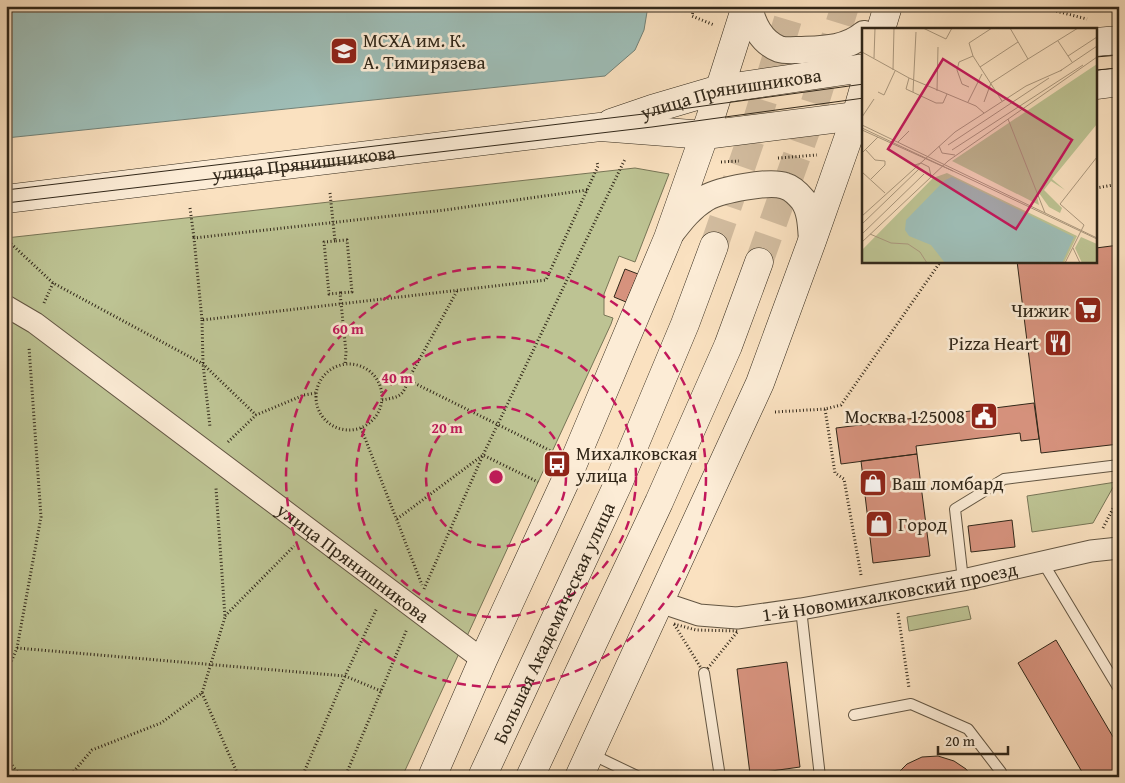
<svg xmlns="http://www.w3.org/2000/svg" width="1125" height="783" font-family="'Gentium Book Plus',serif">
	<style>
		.green { fill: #bdc393; stroke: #777556 }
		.water { fill: #9ebdb6; stroke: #728177 }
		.building { fill: #d6927d; stroke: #312719 }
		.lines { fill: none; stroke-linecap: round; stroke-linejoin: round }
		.secondary-tunnel { stroke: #d2bc9f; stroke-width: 28; stroke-dasharray: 28 14; stroke-linecap: butt }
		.service-casing { stroke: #635643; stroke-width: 12 }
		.minor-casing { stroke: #635643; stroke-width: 23 }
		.tertiary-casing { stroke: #635643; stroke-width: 28 }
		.secondary-casing { stroke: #312719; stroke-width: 29 }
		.path { stroke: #312719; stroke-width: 3; stroke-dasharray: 1 2.5; stroke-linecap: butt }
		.service { stroke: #fcecd6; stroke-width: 10 }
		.minor { stroke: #fcecd6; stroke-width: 21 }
		.tertiary { stroke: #fcecd6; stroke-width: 26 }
		.secondary { stroke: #fcecd6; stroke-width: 28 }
		.tram { stroke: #312719; stroke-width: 1 }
		.ring { fill: none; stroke: #c2185b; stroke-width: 2.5; stroke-dasharray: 9 6 }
		.labels { text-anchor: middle; stroke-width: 5; stroke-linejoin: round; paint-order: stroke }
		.poi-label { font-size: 19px; fill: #312719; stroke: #fcecd6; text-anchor: start }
		.street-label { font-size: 19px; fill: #312719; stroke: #fcecd6 }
		.inset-road { fill: none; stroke: #aa977d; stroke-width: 1 }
		.view { fill: #c2185b; fill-opacity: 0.15; stroke: #c2185b; stroke-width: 2.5 }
		.inset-edge { fill: none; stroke: #312719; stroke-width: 2.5 }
		.centre { fill: #c2185b; stroke: #fcecd6; stroke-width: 2.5 }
		.ring-label { font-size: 15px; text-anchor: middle; font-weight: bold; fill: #c2185b; stroke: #fcecd6; stroke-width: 5; stroke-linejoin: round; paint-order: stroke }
	</style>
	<rect width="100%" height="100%" fill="#fae1c0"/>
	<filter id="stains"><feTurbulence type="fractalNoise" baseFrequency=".004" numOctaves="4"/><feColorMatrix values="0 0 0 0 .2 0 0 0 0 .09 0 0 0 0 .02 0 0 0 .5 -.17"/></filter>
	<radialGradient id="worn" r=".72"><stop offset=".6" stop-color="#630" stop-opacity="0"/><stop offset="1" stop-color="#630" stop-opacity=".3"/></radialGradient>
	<path class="green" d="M635,168L669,174L635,262L619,256L604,294V315L613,318L611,324L402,777H6V238Z
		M1116,482L1093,523L1032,532L1027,496Z
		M968,606L971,619L909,631L907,617Z"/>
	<path class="water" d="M6,6H648L644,30L635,50L605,76L6,138Z"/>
	<path class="building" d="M1119,245V444L1041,453L1017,261H1096V248Z
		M625,269L638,274L626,302L614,297Z
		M1034,403L1039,439L1021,441L1020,433L916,446L917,454L841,464L836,428Z
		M917,454L930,556L873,563L861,461Z
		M1012,520L1015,547L971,552L968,526Z
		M1056,640L1119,747V777H1085L1018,663Z
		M787,662L800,767L750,774L737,669Z
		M938,756L954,761L966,769L972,777H894L907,764L922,757Z"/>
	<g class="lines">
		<path class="secondary-tunnel" d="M714,246L754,130L792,6
			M759,262L808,125L845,6"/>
		<g class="service-casing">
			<path id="service" d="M1042,561L1119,689
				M963,580L955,509L1004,479L1119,465
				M801,609L820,777
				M704,673L720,777
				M854,715L911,704L968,729L1001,772L1002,777
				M591,754L639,777"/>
		</g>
		<g class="minor-casing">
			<g id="minor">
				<path id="s1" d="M6,306L35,323L483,660"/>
				<path id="s2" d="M660,602L699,615L737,618L801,609L963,580L1091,551L1119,548"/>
			</g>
		</g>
		<g class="tertiary-casing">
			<path id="tertiary" d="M749,6C752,23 761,42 779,49C785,51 795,50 802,50C824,49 846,49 864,34
				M671,233C681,220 691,207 706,198C720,190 770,180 785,186C792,188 798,194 803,200C811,211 811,227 812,241"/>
		</g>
		<g class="secondary-casing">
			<g id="secondary">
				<path d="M881,29L888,6"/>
				<path d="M1096,42L1119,40"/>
				<path d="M1096,85L1119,82"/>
				<path id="s3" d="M611,123L652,109L720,89L864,68"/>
				<path id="s4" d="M6,199L600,127L705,135L864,115"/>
				<path d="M432,777L483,660L570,471L668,238L710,119L746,6"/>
				<path id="s5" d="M482,777L618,484L685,324L714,246"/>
				<path d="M530,777L659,502L728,346L759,262"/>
				<path d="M579,777L760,383L812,241L856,116L864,88"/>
			</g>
		</g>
		<path class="path" d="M694,6L692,16L714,25
			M1036,6L1087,19
			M778,158L817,155
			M721,162L739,161
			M1096,188L1119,184
			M587,190L445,210L194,238L202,320L546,280L598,166L597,162
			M330,193L335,241L347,240L352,292L340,293
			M190,208L194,238
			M6,239L53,283L203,364L256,415
			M335,241L324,242L329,294L340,293L346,352L345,364
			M44,303L53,283
			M202,320L203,364L210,427
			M316 397a33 33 0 1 1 66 0a33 33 0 1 1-66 0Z
			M408,380L551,451
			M382,400C399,397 403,397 408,380L457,291
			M775,412L825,409
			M361,428L422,585
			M228,442L256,415L304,395L316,393
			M397,519L483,455L538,482
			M1103,528L1119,497
			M861,575L844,479L835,473L825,409L841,405L941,261
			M424,589L483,455L625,159
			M898,613L909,688
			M225,616L294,546
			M674,624L696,630L738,631L704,673Z
			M17,648L345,676L381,691
			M6,674L17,648L41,517L29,347
			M202,693L239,777
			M6,757L21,777
			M69,777L92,750L161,723L202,693L225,617L216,488
			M302,777L345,676L377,608
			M345,777L407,629"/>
		<use href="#service" class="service"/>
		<use href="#minor" class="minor"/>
		<use href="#tertiary" class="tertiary"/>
		<use href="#secondary" class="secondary"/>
		<path class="tram" d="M1096,57L1119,55
			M1096,70L1119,68
			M6,190L652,113L864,84
			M6,203L652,127L864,98"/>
	</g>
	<g class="ring">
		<circle cx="496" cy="477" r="70"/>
		<circle cx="496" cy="477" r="140"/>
		<circle cx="496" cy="477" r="210"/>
	</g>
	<defs>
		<g id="university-square" transform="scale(1.4375)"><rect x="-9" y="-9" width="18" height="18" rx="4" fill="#8f2418" stroke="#fcecd6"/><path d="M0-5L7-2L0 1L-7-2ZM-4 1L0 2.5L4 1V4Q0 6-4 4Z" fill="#fff"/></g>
		<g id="supermarket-square" transform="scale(1.4375)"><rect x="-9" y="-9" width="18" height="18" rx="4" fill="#8f2418" stroke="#fcecd6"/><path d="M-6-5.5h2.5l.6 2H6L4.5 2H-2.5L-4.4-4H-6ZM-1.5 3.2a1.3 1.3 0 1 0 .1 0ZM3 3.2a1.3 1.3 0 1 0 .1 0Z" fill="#fff"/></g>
		<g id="restaurant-square" transform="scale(1.4375)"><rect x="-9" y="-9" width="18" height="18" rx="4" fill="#8f2418" stroke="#fcecd6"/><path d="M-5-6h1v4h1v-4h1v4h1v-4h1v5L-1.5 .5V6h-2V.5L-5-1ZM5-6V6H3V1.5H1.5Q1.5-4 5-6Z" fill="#fff"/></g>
		<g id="civic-square" transform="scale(1.4375)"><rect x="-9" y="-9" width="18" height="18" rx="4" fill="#8f2418" stroke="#fcecd6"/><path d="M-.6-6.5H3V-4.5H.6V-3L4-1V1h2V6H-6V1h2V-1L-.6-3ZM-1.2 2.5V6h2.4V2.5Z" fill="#fff"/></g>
		<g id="bus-square" transform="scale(1.4375)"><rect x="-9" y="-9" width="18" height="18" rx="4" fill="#8f2418" stroke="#fcecd6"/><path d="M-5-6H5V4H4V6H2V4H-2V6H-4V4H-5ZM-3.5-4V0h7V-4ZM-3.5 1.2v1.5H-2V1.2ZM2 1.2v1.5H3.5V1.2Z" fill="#fff"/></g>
		<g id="shop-square" transform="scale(1.4375)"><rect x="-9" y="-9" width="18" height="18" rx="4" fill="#8f2418" stroke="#fcecd6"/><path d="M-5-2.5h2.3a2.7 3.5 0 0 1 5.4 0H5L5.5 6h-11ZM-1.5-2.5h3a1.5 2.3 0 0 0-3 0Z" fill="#fff"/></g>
	</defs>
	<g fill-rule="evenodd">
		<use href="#university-square" x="344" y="51"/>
		<use href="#supermarket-square" x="1088" y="310"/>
		<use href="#restaurant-square" x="1058" y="343"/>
		<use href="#civic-square" x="984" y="416"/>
		<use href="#bus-square" x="557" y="464"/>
		<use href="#shop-square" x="873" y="483"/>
		<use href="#shop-square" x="879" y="524"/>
	</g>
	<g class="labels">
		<g class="poi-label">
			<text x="363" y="47">МСХА им. К.<tspan x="363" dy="22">А. Тимирязева</tspan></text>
			<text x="1069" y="317" text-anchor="end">Чижик</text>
			<text x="1039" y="350" text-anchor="end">Pizza Heart</text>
			<text x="965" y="423" text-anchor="end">Москва 125008</text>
			<text x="576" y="460">Михалковская<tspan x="576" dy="22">улица</tspan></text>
			<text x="892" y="490">Ваш ломбард</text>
			<text x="898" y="531">Город</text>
		</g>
		<g class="street-label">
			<text dy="7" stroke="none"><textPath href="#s3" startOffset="124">улица Прянишникова</textPath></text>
			<text dy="7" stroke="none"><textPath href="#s4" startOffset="300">улица Прянишникова</textPath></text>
			<text dy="7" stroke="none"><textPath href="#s1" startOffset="432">улица Прянишникова</textPath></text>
			<text dy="7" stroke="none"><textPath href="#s2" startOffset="234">1-й Новомихалковский проезд</textPath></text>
			<text dy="7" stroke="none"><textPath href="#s5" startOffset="170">Большая Академическая улица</textPath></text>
		</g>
	</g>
	<g transform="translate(862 28)">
		<rect width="235" height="235" fill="#fae1c0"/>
		<path d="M235,36V96L190,151L203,162L189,153L182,162L200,180L198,185L187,179L177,165L175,168L177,177L90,133ZM85,145L215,208L202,235H0V222L71,150ZM219,209L235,216V235H220L213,220Z" fill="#bdc393"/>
		<path d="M90,149L212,209L200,235H83L69,217L47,208L43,202L44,192L83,152Z" fill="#9ebdb6"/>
		<path class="inset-road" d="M61,0L84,11L90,0M148,0L166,31L216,0M196,13L210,34M0,24L47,50L114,78L122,85M111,28L107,15L130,0M206,28L235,9M12,30L13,0M118,39L156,14M31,42L32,0M198,43L235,18M47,50L44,61L74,75H81L85,66M107,59L100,56L95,42L97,34L111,28L140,73M75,63L76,19M16,64L22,67L33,43M51,64L54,4M106,74L120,46M122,74L129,55L166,31M0,89L12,71M146,91L183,185M0,97L235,210M0,100L235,211M0,102L91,143M36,114L47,103M86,117L187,50M77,118L80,125L93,127M3,121L13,132L23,133V137L9,151M90,122L221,37M0,125L16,109M53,137L59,135L67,139L69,148M0,144L23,165M0,188L93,104L164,58L200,42M0,196L57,141M0,206L62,146M8,206L29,215L46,216L58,224L65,235M0,214L86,133L235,29M211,220L218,235M203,235L222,197L198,176L235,129"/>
		<path class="view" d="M81,31L210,112L154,201L26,121Z"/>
		<rect width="235" height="235" class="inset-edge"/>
	</g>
	<circle cx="496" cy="477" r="8" class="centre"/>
	<g class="ring-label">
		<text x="348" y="334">60 m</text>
		<text x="397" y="383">40 m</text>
		<text x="447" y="433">20 m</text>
	</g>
	<rect width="1125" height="783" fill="none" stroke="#fae1c0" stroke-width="25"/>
	<rect x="8" y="8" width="1110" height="768" fill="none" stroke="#312719" stroke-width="2.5"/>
	<rect x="12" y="12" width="1100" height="758" fill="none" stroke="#312719"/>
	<path d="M938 746v8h70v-8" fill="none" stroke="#312719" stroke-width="2.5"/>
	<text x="945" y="746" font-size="15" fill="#312719" stroke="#fcecd6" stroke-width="4" paint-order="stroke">20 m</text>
	<rect width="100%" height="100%" filter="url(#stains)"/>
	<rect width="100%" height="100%" fill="url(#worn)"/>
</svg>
